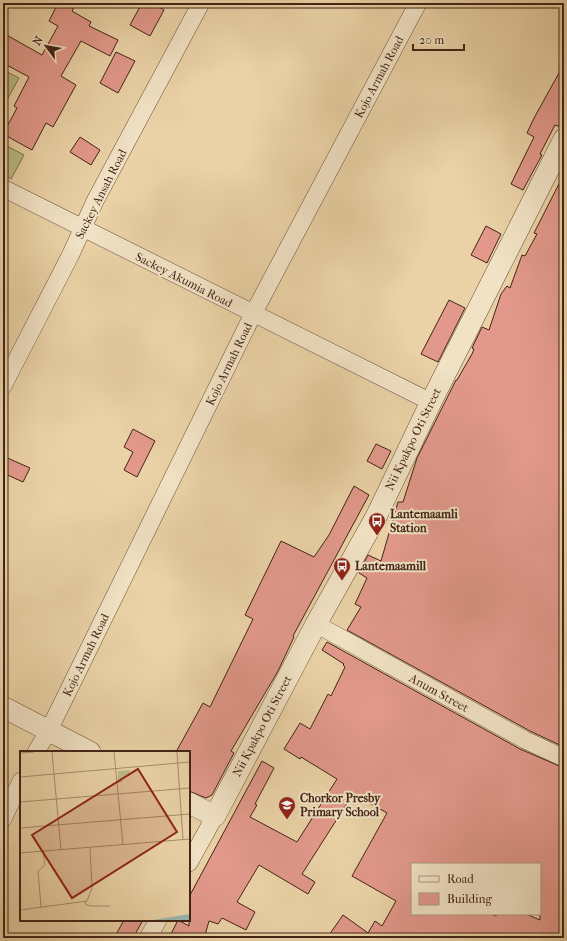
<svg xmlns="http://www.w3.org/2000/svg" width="567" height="941" font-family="'IM FELL French Canon',serif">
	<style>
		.green { fill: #bbbb84; stroke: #7e704d }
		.building { fill: #e2998b; stroke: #422416; fill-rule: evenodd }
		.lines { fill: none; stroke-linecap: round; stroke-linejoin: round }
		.minor-casing { stroke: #6c503a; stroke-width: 18 }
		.tertiary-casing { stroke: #6c503a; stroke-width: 22 }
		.minor { stroke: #f1e2c5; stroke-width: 17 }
		.tertiary { stroke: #f1e2c5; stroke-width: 21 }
		.labels { text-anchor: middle; stroke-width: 4; stroke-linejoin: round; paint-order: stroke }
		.street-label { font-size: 12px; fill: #422416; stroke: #f1e2c5 }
		.poi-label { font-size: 12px; font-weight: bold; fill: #422416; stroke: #f1e2c5; text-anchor: start }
		.inset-river { fill: none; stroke: #9ab6b0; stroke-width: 2 }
		.inset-road { fill: none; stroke: #a78c6c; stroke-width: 1 }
		.view { fill: #8f2418; fill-opacity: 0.15; stroke: #8f2418; stroke-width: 2 }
		.inset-edge { fill: none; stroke: #422416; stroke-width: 2 }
	</style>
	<rect width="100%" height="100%" fill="#ead2a6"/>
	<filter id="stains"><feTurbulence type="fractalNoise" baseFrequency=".005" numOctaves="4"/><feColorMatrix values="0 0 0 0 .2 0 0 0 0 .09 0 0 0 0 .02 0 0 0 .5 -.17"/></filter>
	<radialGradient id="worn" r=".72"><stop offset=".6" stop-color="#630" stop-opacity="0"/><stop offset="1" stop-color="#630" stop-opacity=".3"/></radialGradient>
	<path class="green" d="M3,70L19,78L3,107Z
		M3,144L24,155L11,179L3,174Z"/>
	<path class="building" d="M58,3H76L72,11L91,22L89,26L118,40L110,56L81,41L61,76L76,85L53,127L46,123L32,150L3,134L17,108L14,106L29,77L3,63V33L42,55L58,26L49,21Z
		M142,3H153L164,10L150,36L130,25Z
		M116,52L135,61L118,93L100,83Z
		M564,64V120L560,127L555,125L540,154L542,155L523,190L511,184L534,137L527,133L534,118Z
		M80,137L100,150L91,165L70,152Z
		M564,174V747L530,731L347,630L361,607L355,604L367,578L359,573L368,555L381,561L398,502H403L417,458L456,380H457L472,354L474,349L472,348L482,327L489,330L501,294L507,286L510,288L522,255L525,256L537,234L534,233Z
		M486,226L501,234L487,263L471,255Z
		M449,300L465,308L438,362L421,354Z
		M133,429L155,441L137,477L124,470L133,452L124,447Z
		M376,444L391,451L382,469L367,461Z
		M3,456L30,468L23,482L3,473Z
		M354,486L369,495L293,636L294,637L278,671L231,751L234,753L212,795L206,798L189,791V752H176L203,703L210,707L253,619L245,615L281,541L314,557L329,535Z
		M327,642L520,749L564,768V896L561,906L564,907V938H327L343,915L368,933L375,921L382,926L396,901L352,876L387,813L353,794L302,874L315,882L308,894L259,865L237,902L255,912L246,930L222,918L218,924L209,921L205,935L210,938H169L178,920L189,926V897L262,761L274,768L255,804L257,805L250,817L297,842L337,779L301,757L300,759L284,749L300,723L310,729L328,694L331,696L345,667L343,665L344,664L322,650ZM412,864H540V920L526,914H497L496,916L490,914H412Z
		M124,920H143L133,938H114Z"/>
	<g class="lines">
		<g class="minor-casing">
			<path id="minor" d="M3,188L431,402
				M3,386L71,254L95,201L201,3
				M316,624L525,740L564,758
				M36,752L49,730L253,314L418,3
				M3,819L21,781
				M189,863L215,816
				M148,938L158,920"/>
		</g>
		<g class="tertiary-casing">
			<path id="tertiary" d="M3,707L90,752
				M189,803L215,816L316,624L376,517L431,402L564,139"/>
		</g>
		<use href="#minor" class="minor"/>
		<use href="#tertiary" class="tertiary"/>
	</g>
	<defs>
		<g id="bus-pin" transform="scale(0.9)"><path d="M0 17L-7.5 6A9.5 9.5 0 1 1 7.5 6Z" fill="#8f2418" stroke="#f1e2c5"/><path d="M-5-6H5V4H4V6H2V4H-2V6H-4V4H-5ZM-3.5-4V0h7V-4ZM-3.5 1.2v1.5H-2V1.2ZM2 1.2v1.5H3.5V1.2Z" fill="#fff"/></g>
		<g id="school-pin" transform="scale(0.9)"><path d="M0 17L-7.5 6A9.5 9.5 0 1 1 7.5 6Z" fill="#8f2418" stroke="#f1e2c5"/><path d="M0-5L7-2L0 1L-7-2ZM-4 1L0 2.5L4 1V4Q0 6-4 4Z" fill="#fff"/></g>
	</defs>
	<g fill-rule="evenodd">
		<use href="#bus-pin" x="377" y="521"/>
		<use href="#bus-pin" x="342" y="566"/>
		<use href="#school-pin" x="287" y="805"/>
	</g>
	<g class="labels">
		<g class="street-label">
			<text transform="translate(379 77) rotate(-62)" y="4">Kojo Armah Road</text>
			<text transform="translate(101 194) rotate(-63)" y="4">Sackey Ansah Road</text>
			<text transform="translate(184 280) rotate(27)" y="4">Sackey Akumia Road</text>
			<text transform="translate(229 364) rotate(-64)" y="4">Kojo Armah Road</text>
			<text transform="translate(413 439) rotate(-64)" y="4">Nii Kpakpo Oti Street</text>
			<text transform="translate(86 655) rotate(-64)" y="4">Kojo Armah Road</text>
			<text transform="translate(439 693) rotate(29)" y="4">Anum Street</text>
			<text transform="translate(262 726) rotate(-62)" y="4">Nii Kpakpo Oti Street</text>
		</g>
		<g class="poi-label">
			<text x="390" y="518">Lantemaamli<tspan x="390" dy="14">Station</tspan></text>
			<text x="355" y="570">Lantemaamill</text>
			<text x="300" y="802">Chorkor Presby<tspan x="300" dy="14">Primary School</tspan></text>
		</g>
	</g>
	<g transform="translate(20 751)">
		<rect width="170" height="170" fill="#ead2a6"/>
		<path d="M110,19V25L102,26V31L98,32V20Z" fill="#bbbb84"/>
		<path d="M170,163V169H133L151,166Z" fill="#9ab6b0"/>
		<path class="inset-river" d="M170,90V116"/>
		<path class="inset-road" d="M32,1L41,99M94,1L103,94M157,1L163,89M0,2L14,1M0,26L170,11M0,51L170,37M0,77L170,63M0,102L170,88M65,151L66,154L72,155H90M21,156L18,120L25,114L23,100M0,159L67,150L72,137L70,97"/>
		<path class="view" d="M118,18L157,81L52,147L12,84Z"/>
		<rect width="170" height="170" class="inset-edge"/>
	</g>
	<rect width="567" height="941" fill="none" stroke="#ead2a6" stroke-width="16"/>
	<rect x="4" y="4" width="559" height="933" fill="none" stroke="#422416" stroke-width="2"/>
	<rect x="8" y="8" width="551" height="925" fill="none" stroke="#422416"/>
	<rect x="411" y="863" width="130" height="52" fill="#f1e2c5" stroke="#ab967f"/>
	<rect x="419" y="876" width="20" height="6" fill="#f1e2c5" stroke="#ab967f"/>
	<text x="447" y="883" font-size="12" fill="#422416">Road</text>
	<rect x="419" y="893" width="20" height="12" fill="#e2998b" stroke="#ab967f"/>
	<text x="447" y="903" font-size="12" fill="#422416">Building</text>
	<g transform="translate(46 46) rotate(302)" stroke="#f1e2c5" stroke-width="3" paint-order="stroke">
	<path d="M0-3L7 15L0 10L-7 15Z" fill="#422416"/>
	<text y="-6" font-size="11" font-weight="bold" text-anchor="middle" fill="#422416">N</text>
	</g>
	<path d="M413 44v6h51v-6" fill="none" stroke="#422416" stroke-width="2"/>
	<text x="419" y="44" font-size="12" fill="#422416" stroke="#f1e2c5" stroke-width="3" paint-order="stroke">20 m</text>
	<rect width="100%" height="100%" filter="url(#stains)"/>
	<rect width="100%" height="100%" fill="url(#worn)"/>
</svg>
